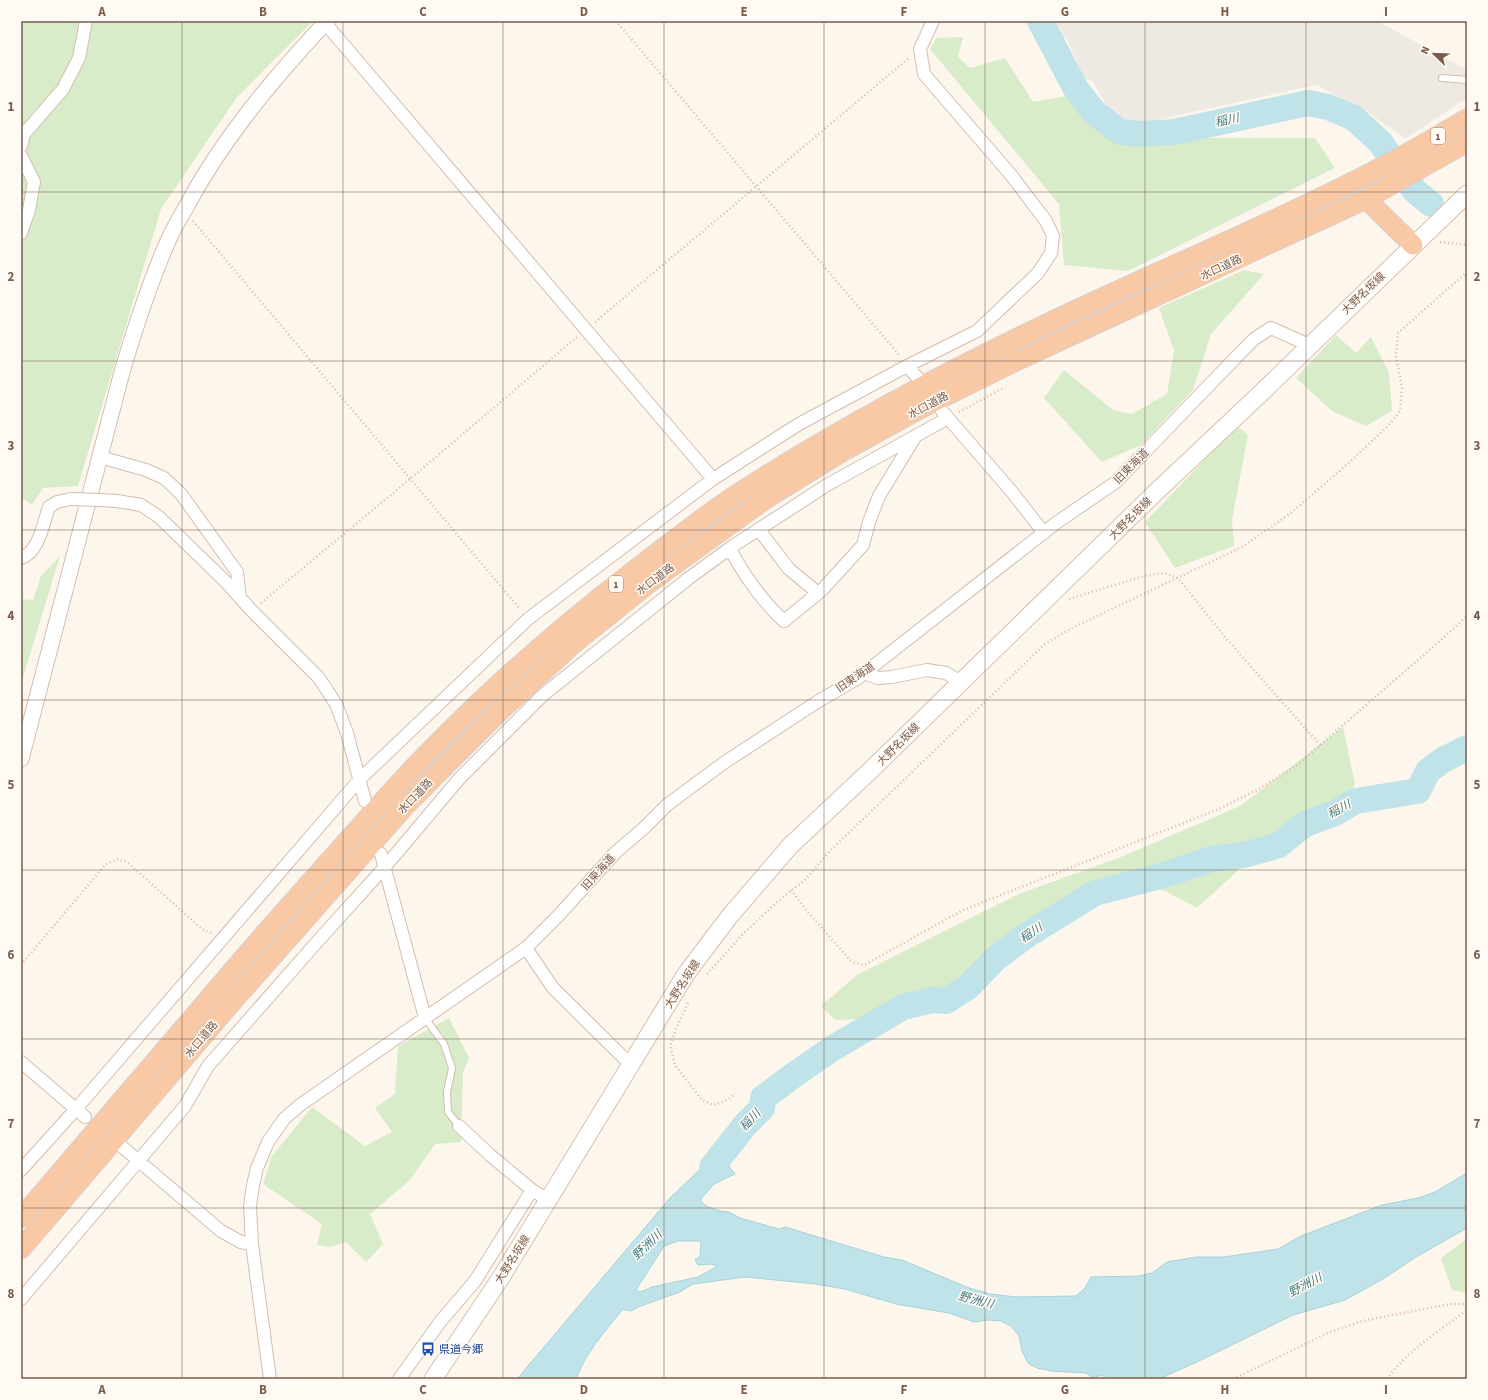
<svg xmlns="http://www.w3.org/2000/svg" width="1488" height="1400" font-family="'Source Sans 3','Noto Sans JP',sans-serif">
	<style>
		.industrial { fill: #efe9e4 }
		.green { fill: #d8ecc9 }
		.water { fill: #bfe3e8; stroke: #a5d3da; fill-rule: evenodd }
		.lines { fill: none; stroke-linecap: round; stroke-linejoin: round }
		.river { stroke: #bfe3e8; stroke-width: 26 }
		.service-casing { stroke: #d1beb0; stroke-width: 8 }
		.minor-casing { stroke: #d1beb0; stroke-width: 14 }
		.tertiary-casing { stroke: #d1beb0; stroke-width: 17 }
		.secondary-casing { stroke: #d6c0b0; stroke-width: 19 }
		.trunk-casing { stroke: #dad1cd; stroke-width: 21 }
		.path { stroke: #d9b8a5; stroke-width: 2.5; stroke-dasharray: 1 3; stroke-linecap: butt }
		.service { stroke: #fff; stroke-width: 6 }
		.minor { stroke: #fff; stroke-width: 12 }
		.tertiary { stroke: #fff; stroke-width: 15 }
		.secondary { stroke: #fff; stroke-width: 17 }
		.trunk { stroke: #f9c8a4; stroke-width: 19 }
		.minor-bridge-casing { stroke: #d1beb0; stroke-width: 14; stroke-linecap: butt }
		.minor-bridge { stroke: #fff; stroke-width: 12 }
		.grid { fill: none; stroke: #7a5c4d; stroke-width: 1; stroke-opacity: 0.55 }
		.labels { text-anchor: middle; stroke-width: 3; stroke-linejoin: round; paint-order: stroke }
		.shield { fill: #fffaf3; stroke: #a28b7f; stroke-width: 1 }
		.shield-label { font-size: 10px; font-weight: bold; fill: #7a5c4d }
		.street-label { font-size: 11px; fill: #7a5c4d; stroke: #fffaf3 }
		.transit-label { font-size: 11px; fill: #164399; stroke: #fffaf3; text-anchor: start }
		.water-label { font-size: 12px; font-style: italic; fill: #437c86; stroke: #fffaf3 }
		.neatline { fill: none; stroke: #7a5c4d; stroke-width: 1.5 }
		.grid-label { font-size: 13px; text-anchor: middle; font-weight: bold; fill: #7a5c4d }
	</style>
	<rect width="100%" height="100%" fill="#fdf6ec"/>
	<path class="industrial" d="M1053,21H1377L1467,70V98L1405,139L1365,110L1316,85L1143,123L1126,120L1110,111L1091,79L1085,80L1066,37L1062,39Z"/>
	<path class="green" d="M21,21H313L237,97L161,209L78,486L43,488L32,505L21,497Z
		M963,37L958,57L970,68L1005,58L1033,102L1077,94L1123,138H1315L1335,168L1128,271L1064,265L1059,204L930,49L936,38Z
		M1244,270L1264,274L1211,334L1193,390L1141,445L1102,462L1044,398L1064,370L1113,410L1132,414L1167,394L1174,350L1159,308Z
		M1336,335L1356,353L1371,337L1389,373L1392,411L1366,426L1332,411L1296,378Z
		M1237,426L1248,435L1232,520L1234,546L1175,568L1145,522Z
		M60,556L21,684V599L33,600L41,576Z
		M1343,727L1355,784L1339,821L1273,838L1197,908L1165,891L1132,878L1061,908L948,992L867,1019L835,1020L821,1006L857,975L1019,894L1121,857L1240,806Z
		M449,1018L469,1058L463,1072L461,1142L435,1144L410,1180L370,1214L383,1244L366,1262L346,1242L330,1247L317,1245L322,1224L263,1184L272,1156L312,1107L365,1146L392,1132L375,1108L395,1094L398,1046Z
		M1467,1239V1293L1452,1290L1441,1258Z"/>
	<path class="water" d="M736,1135L727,1161L730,1168L735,1174L714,1184L700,1200L706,1206L720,1211L729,1212L740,1218L779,1229L785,1227L884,1257L902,1260L969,1288L991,1294L1016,1297L1076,1296L1085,1288L1091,1277L1139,1276L1152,1273L1167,1262L1196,1257H1224L1278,1249L1301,1236L1382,1205L1418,1198L1435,1192L1467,1173V1228L1416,1257L1383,1279L1345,1300L1293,1315L1199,1361L1159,1379H1108L1102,1375L1093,1378L1086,1373L1052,1371L1037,1368L1028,1363L1022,1351L1019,1336L1011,1326L1001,1321L988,1320L974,1322L949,1313L896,1304L845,1289L816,1284L745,1277L693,1284L680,1292L638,1307L631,1311L623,1309C605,1331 586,1352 576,1379H517L670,1198ZM678,1241H701L700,1256L695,1260L698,1265L711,1264L718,1266L698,1277L652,1287L640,1292L636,1290L664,1246Z"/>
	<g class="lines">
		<path class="river" d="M1040,21L1076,89L1094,112L1120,132L1140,134L1174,132L1308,103L1328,107L1354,118L1380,142L1415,191L1431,204
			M712,1167L746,1124L762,1108L763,1098L791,1077L833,1048L903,1007L932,1000L946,1001L968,987L996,958L1027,935L1095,893L1164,875L1212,859L1248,854L1279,845L1305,824L1335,813L1355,801L1418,791L1428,771L1443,760L1467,748"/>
		<g class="service-casing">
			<path id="service" d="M1442,78L1467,80
				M425,1018L444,1044L452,1068L447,1092L448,1112L459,1126"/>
		</g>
		<g class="minor-casing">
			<path id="minor" d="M325,23L713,479
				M21,146L24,134L63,89L79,58L86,21
				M21,156L34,182L29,210L21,233
				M907,366L917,377
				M942,411L1012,492L1044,533
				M100,457L146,470L164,478L181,494L237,572L240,598
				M100,500L117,501L141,505L159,517L226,582L252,611L319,678L336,704L347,733L365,801
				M759,530L789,569L818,593
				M730,549C744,575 762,601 784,621L822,590L863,545L869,522L879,496L915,437
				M21,558C39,552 43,524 49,507L57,502L71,499
				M864,673L878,678L892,677L927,670L946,673L961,682
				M381,854L425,1018
				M526,948L553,988L631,1065
				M21,1062L85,1117
				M459,1126L490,1155L532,1190
				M120,1145L221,1231L241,1242L252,1244
				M21,1170L76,1109L360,779L528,619L713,479L799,424L907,366L977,331L1038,273L1051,253L1053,236L1046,221L1011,175L924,74L920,49L933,21
				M21,1299L185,1106L208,1066L325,933L384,868L459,779L543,695L689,578L733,546L827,485L948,418
				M270,1379L252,1244L250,1206L253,1185L257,1168L268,1142L284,1119L300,1105L526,948L558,916L616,852L644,828L667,805L725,762L817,702L858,678L1056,523L1116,482L1215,379L1254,339L1271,328L1309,345
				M399,1379L440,1322L475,1281L532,1190L548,1200"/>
		</g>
		<g class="tertiary-casing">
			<path id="tertiary" d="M21,759L122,372C135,328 149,284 168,241C173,230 179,219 185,209C222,139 273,79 327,21"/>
		</g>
		<g class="secondary-casing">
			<path id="secondary" d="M433,1379L500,1279L686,974L729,917L790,846L872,769L1156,492L1258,396L1467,194"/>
		</g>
		<g class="trunk-casing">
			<path id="trunk" d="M1366,199L1413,245
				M21,1218C105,1120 189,1021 274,923C307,886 340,849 373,812C390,794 406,775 423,758C488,691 557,630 631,573C662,549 694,524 727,501C833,431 945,372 1059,318C1165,268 1274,223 1378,169C1408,154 1437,136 1467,119
				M21,1249L232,1002L406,805L501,710L573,644L649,583L767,498L840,453L925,406L1014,362L1366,199L1467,142"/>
		</g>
		<path class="path" d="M616,21L900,356
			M193,221L520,609
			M1440,242L1467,245
			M595,322L909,58
			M959,412L1005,387
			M1069,599L1144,576L1164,573L1178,578L1225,637L1320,745
			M261,603L410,479L577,337
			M791,890L807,911L850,960L855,963L864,965L963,910L1219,809L1257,790L1296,766L1442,639L1467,616
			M21,965L105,865L117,859L127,862L202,929L211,933
			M707,974L744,933L777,902L806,879L830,851L1045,644L1074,627L1242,547L1291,513L1351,461L1388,426L1400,411L1402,387L1396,356L1398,333L1467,272
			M688,1003L675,1031L670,1046L675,1065L702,1100L713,1105L725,1101L736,1094
			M1233,1379L1328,1333L1362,1321L1450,1304H1467
			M1387,1379C1408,1350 1439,1331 1467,1310"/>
		<use href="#service" class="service"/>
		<use href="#minor" class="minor"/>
		<use href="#tertiary" class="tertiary"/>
		<use href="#secondary" class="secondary"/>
		<use href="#trunk" class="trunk"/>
		<g class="minor-bridge-casing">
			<path id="minor-bridge" d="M71,499L100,500"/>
		</g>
		<use href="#minor-bridge" class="minor-bridge"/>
	</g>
	<path class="grid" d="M182,21V1379M343,21V1379M503,21V1379M664,21V1379M824,21V1379M985,21V1379M1145,21V1379M1306,21V1379M21,192H1467M21,361H1467M21,530H1467M21,700H1467M21,870H1467M21,1039H1467M21,1208H1467"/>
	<defs>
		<g id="bus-bare" transform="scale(1.08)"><path d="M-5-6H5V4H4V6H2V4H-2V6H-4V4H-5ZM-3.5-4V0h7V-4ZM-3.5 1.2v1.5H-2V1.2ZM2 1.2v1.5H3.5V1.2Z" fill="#1a4fb4" stroke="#fffaf3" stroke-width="2.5" paint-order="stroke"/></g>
	</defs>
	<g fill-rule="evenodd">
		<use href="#bus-bare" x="428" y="1349"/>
	</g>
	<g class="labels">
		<g class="shield">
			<rect x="1431" y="128" width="14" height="16" rx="3"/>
			<rect x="609" y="576" width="14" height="16" rx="3"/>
		</g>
		<g class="shield-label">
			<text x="1438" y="140">1</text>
			<text x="616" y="588">1</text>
		</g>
		<g class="street-label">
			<text transform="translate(1221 267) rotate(-25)" y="4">水口道路</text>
			<text transform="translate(1363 293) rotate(-44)" y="4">大野名坂線</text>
			<text transform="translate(928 405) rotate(-28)" y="4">水口道路</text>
			<text transform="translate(1131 466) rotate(-45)" y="4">旧東海道</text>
			<text transform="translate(1130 518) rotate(-45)" y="4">大野名坂線</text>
			<text transform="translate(655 579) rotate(-37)" y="4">水口道路</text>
			<text transform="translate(855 677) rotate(-34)" y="4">旧東海道</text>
			<text transform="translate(898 744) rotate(-45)" y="4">大野名坂線</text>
			<text transform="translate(415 796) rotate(-46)" y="4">水口道路</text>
			<text transform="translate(598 872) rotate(-48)" y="4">旧東海道</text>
			<text transform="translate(682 984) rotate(-57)" y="4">大野名坂線</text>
			<text transform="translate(201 1039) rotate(-50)" y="4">水口道路</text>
			<text transform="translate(512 1259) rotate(-58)" y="4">大野名坂線</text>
		</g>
		<g class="transit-label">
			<text x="439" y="1353">県道今郷</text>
		</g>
		<g class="water-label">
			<text transform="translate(1227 120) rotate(-12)" y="4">稲川</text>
			<text transform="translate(1339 809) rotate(-28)" y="4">稲川</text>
			<text transform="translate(1031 933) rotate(-33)" y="4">稲川</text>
			<text transform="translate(750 1120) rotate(-47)" y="4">稲川</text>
			<text transform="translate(647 1245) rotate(-44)" y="4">野洲川</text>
			<text transform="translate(1305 1285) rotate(-28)" y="4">野洲川</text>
			<text transform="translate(976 1300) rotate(14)" y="4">野洲川</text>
		</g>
	</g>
	<rect width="1488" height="1400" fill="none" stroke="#fffaf3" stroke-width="44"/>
	<g transform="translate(1434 54) rotate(293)" stroke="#fffaf3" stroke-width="3" paint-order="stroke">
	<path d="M0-3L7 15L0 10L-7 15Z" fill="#7a5c4d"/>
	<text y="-6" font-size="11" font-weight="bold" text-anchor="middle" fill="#7a5c4d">N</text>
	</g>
	<rect x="22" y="22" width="1444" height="1356" class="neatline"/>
	<g class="grid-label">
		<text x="102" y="16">A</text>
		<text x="263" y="16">B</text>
		<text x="423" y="16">C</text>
		<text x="584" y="16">D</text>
		<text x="744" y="16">E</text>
		<text x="904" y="16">F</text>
		<text x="1065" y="16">G</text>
		<text x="1225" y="16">H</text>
		<text x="1386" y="16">I</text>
		<text x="11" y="111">1</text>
		<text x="1477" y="111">1</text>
		<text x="11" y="281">2</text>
		<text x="1477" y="281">2</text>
		<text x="11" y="450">3</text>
		<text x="1477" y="450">3</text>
		<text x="11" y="620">4</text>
		<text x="1477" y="620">4</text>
		<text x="11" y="789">5</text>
		<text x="1477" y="789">5</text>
		<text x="11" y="959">6</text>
		<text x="1477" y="959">6</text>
		<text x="11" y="1128">7</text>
		<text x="1477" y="1128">7</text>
		<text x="11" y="1298">8</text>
		<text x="1477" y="1298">8</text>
		<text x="102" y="1394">A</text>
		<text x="263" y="1394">B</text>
		<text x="423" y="1394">C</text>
		<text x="584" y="1394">D</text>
		<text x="744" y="1394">E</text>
		<text x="904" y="1394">F</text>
		<text x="1065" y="1394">G</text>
		<text x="1225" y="1394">H</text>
		<text x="1386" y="1394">I</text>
	</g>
</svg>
